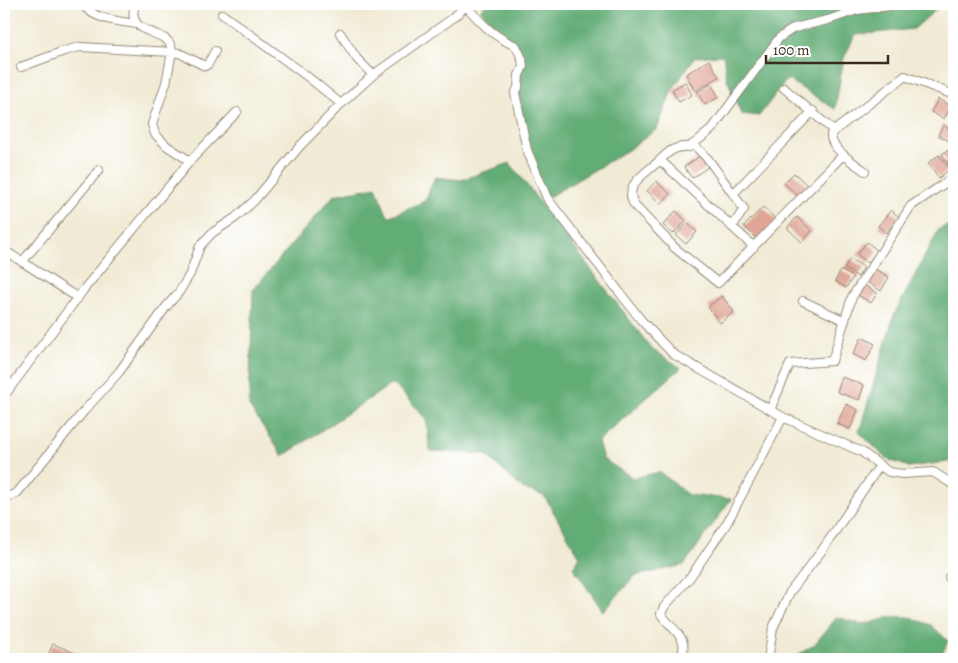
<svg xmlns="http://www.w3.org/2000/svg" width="958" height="663" font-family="Alegreya,serif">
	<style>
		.forest { fill: #62ac74; stroke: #4e6b49 }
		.building { fill: #e0a596 }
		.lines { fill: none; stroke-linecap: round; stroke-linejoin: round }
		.minor-casing { stroke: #968a7a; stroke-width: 10 }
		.minor { stroke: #fff; stroke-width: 8 }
	</style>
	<rect width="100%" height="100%" fill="#fff"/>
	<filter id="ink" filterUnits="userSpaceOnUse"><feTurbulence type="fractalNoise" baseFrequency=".02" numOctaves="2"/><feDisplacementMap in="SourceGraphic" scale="10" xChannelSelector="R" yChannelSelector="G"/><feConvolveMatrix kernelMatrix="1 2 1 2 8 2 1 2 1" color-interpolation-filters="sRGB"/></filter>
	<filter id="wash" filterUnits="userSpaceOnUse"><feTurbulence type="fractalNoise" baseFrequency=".0096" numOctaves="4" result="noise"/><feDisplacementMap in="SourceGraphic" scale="20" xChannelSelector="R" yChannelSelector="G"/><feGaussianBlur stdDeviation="1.12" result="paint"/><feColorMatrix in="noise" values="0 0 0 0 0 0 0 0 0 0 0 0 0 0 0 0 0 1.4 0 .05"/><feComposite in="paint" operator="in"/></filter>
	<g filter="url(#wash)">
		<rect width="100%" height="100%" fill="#f1ebd5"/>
		<path class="forest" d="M486,4H942L914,29L855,35L844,58L835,109L787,79L759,116L741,114L727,79L723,55L695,57L672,90L657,129L628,150L547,198L527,150L518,88L519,52L480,10Z
			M510,163L651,348L681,368L598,441L603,459L633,478L660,472L688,495L731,499L684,565L635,576L603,611L573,567L580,557L544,496L522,488L485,454L430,451L426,419L393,383L283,456L249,406L253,290L334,195L376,187L388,217L425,201L435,177L461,180Z
			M954,223V461L909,467L887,459L859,432L894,315L939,229Z
			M837,617L860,624L871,623L890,617H909L931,625L948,641L940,659H791L814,645Z"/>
		<g id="blocks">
			<path class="building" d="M709,60L719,77L695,91L686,74Z
				M685,82L692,95L679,102L672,90Z
				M711,84L719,97L705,105L697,92Z
				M938,99L951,106L944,119L931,112Z
				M943,125L954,132V144L938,135Z
				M954,147V166L951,168L942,154Z
				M939,155L950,169L939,178L928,163Z
				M700,156L708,167L692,178L684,167Z
				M794,173L808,186L798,196L784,183Z
				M656,181L670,194L661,204L647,191Z
				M763,207L777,220L758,240L744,226Z
				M891,210L899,217L886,233L878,226Z
				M676,211L686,221L673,234L663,225Z
				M797,217L812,231L802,242L787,228Z
				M687,223L697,232L686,244L676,235Z
				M867,242L878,251L868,263L857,254Z
				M850,259L864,267L858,277L844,268Z
				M875,269L889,277L881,291L867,282Z
				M841,270L853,277L846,288L835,281Z
				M864,285L877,293L871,303L858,295Z
				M722,296L734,312L720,323L708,307Z
				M862,337L875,344L866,361L853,354Z
				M842,377L864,385L859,400L837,392Z
				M846,404L858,410L850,429L837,424Z
				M53,644L90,659H46Z"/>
		</g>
	</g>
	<g filter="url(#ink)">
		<use href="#blocks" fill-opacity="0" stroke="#968a7a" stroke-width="1"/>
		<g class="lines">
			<g class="minor-casing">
				<path id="minor" d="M83,4C93,20 119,21 136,24
					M135,4C124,39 173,27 172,52L179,53L205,66L208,64L215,51
					M466,6C482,24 494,37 516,46L522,59L523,67L519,75L518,88L515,93L527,150L547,198L641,320L673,354L783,417L862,452L889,472L903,474L933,472L954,485
					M222,14L308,77L341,104
					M340,33L357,59L373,75
					M784,88L834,131
					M693,144L708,159L744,209L732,227
					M660,160C670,150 676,146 690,147L712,129L779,38L794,28L828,20L857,10L906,4
					M190,161L237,112
					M865,171C855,164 829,148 831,134L834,131L905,76L954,95
					M733,194L813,111
					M754,247L660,160C647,173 621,185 635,206L675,248L718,283L843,155
					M4,250L78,298
					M22,262L99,170
					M803,301L845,321
					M4,396L84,289L190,161L167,146L155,134L152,124L166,83L172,52L80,47L64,51L21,67
					M770,410L790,364L832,361L852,297L911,206L954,177
					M4,498L17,493L84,411L119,372L166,307L179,292L190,274L200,246L212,233L235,218L254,201L300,146L341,104L373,75L453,18L468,4
					M949,577L954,584
					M679,659C693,640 671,629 661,614L664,607L691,576L727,523L783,417
					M768,659L773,628L790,592L823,549L880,465"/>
			</g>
			<use href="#minor" class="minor"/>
		</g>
	</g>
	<rect width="958" height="663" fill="none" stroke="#fff" stroke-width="20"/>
	<path d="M766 55v8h122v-8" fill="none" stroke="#3b2a1e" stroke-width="2.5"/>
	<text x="773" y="55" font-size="15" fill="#3b2a1e" stroke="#ffffff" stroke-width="4" paint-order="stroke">100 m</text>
</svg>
